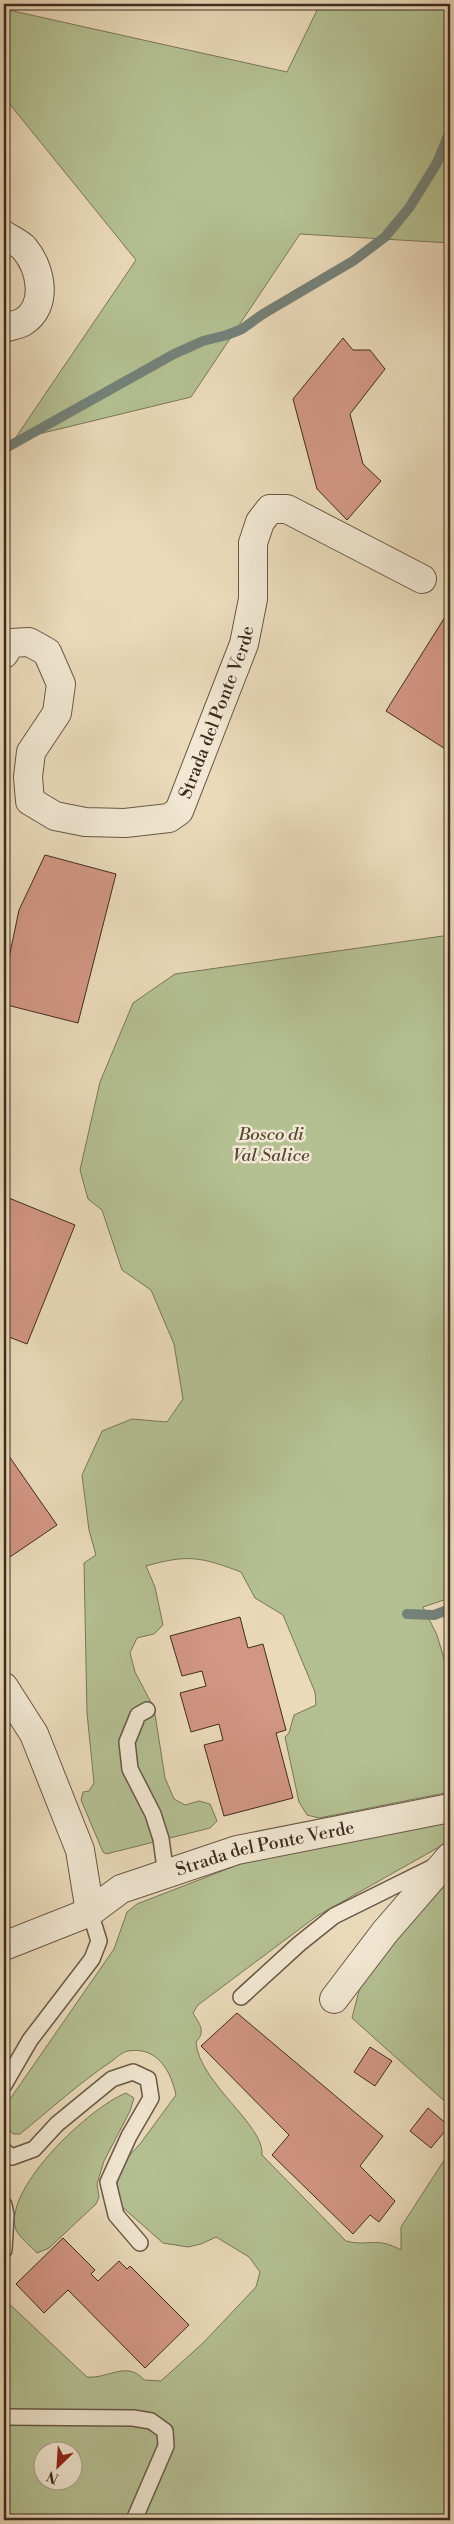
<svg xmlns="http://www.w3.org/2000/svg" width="454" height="2524" font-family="'Libre Bodoni',serif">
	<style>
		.green { fill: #b4c092; stroke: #797659; fill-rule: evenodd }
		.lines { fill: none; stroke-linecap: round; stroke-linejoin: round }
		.stream { stroke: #748179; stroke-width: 10 }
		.building { fill: #d29684; stroke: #3e2c20 }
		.lane-casing { stroke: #695846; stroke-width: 18 }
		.street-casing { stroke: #695846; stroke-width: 30 }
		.lane { stroke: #f1e7d2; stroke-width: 15 }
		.street { stroke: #f1e7d2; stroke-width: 28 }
		.labels { text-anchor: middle; stroke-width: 5; stroke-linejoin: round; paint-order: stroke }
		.street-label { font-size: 18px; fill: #3e2c20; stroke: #f1e7d2 }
		.park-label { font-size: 18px; font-style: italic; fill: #564a37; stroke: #f1e7d2 }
	</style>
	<rect width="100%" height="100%" fill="#eadaba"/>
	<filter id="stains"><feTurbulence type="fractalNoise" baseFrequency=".004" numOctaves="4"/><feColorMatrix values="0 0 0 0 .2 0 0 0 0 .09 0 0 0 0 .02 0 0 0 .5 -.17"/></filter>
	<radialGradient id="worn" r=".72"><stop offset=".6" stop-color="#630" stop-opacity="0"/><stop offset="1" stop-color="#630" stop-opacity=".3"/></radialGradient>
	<path class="green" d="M320,4H450V243L300,234L191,397L14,440L136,260L4,97V9L287,72Z
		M450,935V1598L423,1607L437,1635L450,1679V1792L319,1818L307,1815L299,1802L285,1737L289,1733L294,1715L316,1705L315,1692L283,1615L255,1598L241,1572C201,1557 188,1554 146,1566L155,1587L163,1625L154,1634L137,1638L130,1653L135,1672L154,1708L165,1778L174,1799L185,1805L199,1801L210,1804L217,1821L210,1828L106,1854L103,1852L81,1800L83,1792L89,1791L94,1783L87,1713L84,1563L96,1555L89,1530L82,1475L102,1431L132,1419L167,1422L183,1399L174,1344L151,1290L122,1270L102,1210L88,1199L80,1170L100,1082L133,1003L175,974Z
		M450,1819V1841L448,1842L317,1916L198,2005L193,2013C200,2025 206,2031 196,2042C199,2083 265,2125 262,2155L346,2241C369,2247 376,2236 401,2250V2227L450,2151V2520H10L4,2515V2299L87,2377C109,2379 127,2360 144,2380L161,2381L203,2343L256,2287L260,2272L249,2257L216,2237L201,2244L188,2247L163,2243L121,2206L117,2183L124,2161L140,2144L176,2095C171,2071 157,2046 128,2051C122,2052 116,2058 112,2061C79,2083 51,2109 20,2134H13L4,2123L8,2102L114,1949L127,1912L137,1904L258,1857ZM42,2452H72V2482H42Z
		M450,1870V2106L352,2018L361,1983Z
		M126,2093L134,2098L130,2111L104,2161L97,2184L99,2197L96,2204L49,2248L37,2253C31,2246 17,2236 15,2227C6,2186 90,2107 126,2093Z"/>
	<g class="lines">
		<path class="stream" d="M4,449L174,354L203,341L227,335L242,329L263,314L353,261L385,237L409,208L437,163L450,131
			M407,1614L434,1615L450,1609"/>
	</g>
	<path class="building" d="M88,4H109L90,10Z
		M343,338L353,350H370L385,369L350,414L363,464L381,481L347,520L317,489L293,399Z
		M450,609V752L386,711Z
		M45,855L116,874L78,1023L7,1005L9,958L19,910Z
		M4,1196L75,1225L27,1344L4,1335Z
		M4,1449L57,1525L4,1561Z
		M240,1617L248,1648L263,1644L286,1730L276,1733L293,1798L224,1816L204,1745L223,1740L219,1724L191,1732L180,1693L206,1686L202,1671L182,1676L170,1636Z
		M237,2013L383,2136L360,2166L395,2201L379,2222L370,2215L353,2234L272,2155L289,2135L201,2046Z
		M370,2047L392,2061L375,2086L354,2072Z
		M428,2108L449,2126L431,2148L410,2131Z
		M63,2238L95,2270L91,2274L98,2281L119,2261L127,2269L130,2266L189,2325L145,2368L68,2290L44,2313L16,2284Z"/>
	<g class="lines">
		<g class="lane-casing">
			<path id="lane" d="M147,1710L138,1715L127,1742L130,1769L153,1814L161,1839L166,1875
				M241,1997L299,1944L334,1916L435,1866
				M4,2085L30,2040L92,1959L99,1941L90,1912
				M4,2151L12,2157L34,2149L57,2124L112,2079L133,2072L148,2079L151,2098L129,2136L108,2182L116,2215L140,2243
				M4,2205L6,2215L4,2250
				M4,2417L133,2418L151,2421L165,2431L166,2446L134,2520"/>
		</g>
		<g class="street-casing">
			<g id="street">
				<path d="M4,235C10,239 19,243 24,248C41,268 49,306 23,322C18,325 9,326 4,328"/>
				<path id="s1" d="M4,654L11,643L29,642L47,652L61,684L57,713L31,752L28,777L30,801L55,816L85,822L125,823L169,818L179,811L244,644L253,599V543L260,522L270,509H287L422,579"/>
				<path d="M4,1687L34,1734L80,1850L90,1912"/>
				<path id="s2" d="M4,1946L90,1912L121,1889L237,1850L450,1808"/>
				<path d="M334,1999L385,1932L450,1857"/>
			</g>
		</g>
		<use href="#lane" class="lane"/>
		<use href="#street" class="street"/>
	</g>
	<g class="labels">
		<g class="street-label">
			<text dy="6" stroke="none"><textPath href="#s1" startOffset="474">Strada del Ponte Verde</textPath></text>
			<text dy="6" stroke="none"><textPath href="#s2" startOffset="281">Strada del Ponte Verde</textPath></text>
		</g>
		<g class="park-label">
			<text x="271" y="1140">Bosco di<tspan x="271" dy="21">Val Salice</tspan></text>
		</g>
	</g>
	<rect width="454" height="2524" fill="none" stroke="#eadaba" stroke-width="20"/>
	<rect x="5" y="5" width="444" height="2514" fill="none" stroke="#3e2c20" stroke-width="2.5"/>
	<rect x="10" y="10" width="434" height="2504" fill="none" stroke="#3e2c20"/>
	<g transform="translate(58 2466) rotate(205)"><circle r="24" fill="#f1e7d2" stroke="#a99c8b"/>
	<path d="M0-4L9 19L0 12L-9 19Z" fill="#8f2418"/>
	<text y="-8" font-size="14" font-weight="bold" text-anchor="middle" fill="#3e2c20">N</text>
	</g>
	<rect width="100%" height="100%" filter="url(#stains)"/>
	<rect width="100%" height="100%" fill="url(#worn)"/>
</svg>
